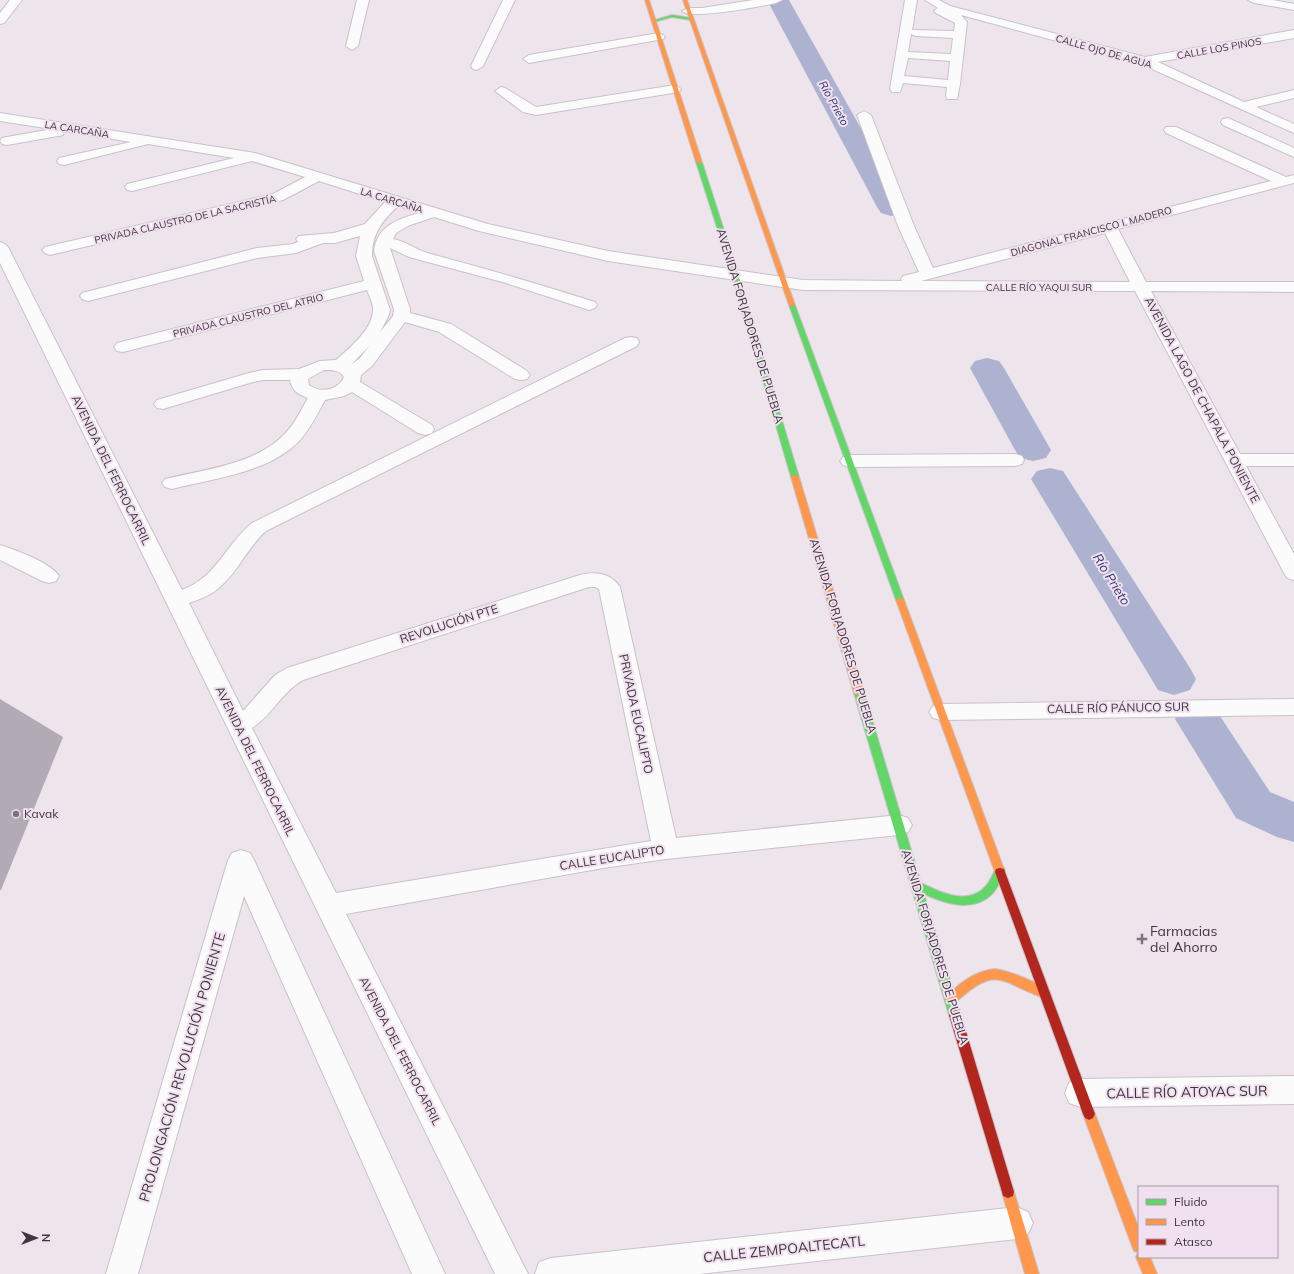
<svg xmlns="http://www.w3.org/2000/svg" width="1294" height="1274" font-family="Mulish,sans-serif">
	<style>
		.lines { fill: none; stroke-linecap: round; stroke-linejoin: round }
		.river { fill: #adb2d1; fill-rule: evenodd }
		.building { fill: #b2abb6 }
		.street-casing { stroke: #c8c2c8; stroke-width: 2 }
		.fast-casing { stroke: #c8c2c8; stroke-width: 2 }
		.slow-casing { stroke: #c8c2c8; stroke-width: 2 }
		.jam-casing { stroke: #c8c2c8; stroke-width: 2 }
		.street { fill: #fcfbfc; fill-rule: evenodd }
		.fast { fill: #63d668; fill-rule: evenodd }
		.slow { fill: #ff974d; fill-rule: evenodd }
		.jam { fill: #b3261e; fill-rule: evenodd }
		.poi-dot { fill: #7b747a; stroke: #f1e0ef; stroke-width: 1.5 }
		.labels { text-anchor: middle; stroke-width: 4; stroke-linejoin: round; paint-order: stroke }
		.far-street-label { font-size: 10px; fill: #3e373d; stroke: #f1e0ef }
		.far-water-label { font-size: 11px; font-style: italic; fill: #2b3569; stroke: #f1e0ef }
		.street-label { font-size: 12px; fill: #3e373d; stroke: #f1e0ef }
		.poi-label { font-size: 12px; fill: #3e373d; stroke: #f1e0ef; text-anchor: start }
		.water-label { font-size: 13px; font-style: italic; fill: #2b3569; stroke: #f1e0ef }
		.near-poi-label { font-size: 14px; fill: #3e373d; stroke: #f1e0ef; text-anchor: start }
		.near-street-label { font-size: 14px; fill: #3e373d; stroke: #f1e0ef }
	</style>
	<rect width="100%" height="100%" fill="#ede4ec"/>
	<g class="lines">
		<path class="river" d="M767,0H789L905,207L901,213L891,216L881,213L877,207Z
			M987,358L999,361L1004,368L1051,450L1046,458L1033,461L1020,458L1015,450L970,368L975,361Z
			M1050,468L1063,471L1190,668L1196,679L1190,690L1174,695L1158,690L1031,479L1037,471Z
			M1198,702L1214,707L1270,792L1294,802V842L1277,837L1236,818L1175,719L1182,707Z"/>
	</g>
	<path class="building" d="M0,699L63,737L1,890H0Z"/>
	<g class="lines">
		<g class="street-casing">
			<path id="street" d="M10,0H22L4,23L0,24V13Z
				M357,0H369L358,46L352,50L346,46Z
				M503,0H515L483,66L477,70L473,69L471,66Z
				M753,0H782L776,3C762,6 690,20 682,11L688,8H702Z
				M905,0H917L912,30L954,31L955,23L936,13L934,11L938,8L925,0H939L950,6L1145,57L1294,30V38L1158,62L1244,102L1294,90V98L1256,107L1294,124V133L1141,64L961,15L967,22L960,84L957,99H947L946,96L947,87L903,83L900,92H892L890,89ZM911,34L916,36L953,38L951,54L908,52ZM908,58L950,61L948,80L904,76Z
				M1248,0H1273L1294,4V10L1254,3Z
				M659,33L663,35L665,37L663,39L529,63L523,59L529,55Z
				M675,85L681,89L679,92L536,115L523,112L495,91L501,87L505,88L536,107Z
				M864,111L871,115L914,226L933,268L1271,181L1166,133L1164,130L1166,127H1176L1286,177L1294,175V183L1118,229L1146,282H1294V292L1151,291L1240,454H1294V466H1246L1294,554V580L1287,578L1284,573L1135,291L803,290L608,261L479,231L434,217L410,225L396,233L393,239C405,241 415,249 427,253C483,268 539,284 595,302L597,305L595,308L589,310L583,308L506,283L409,257L390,248L410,309V313L451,324L527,371L530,375L527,379L521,380L515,379L439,332L405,322L372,366L361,375L360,382L432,425L434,429L432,433L425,435L418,433L352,392L344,396L325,400C318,413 311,427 301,439C270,473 215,478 172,489L165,487L162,483L165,479C206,469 261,464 289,429C297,420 302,408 308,398C298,394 292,391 290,380H263L253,382L163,409L157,408L154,404L157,400L249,373L263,370L299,369L320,361L336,360C349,348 372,330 373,311C374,305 369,296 367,290L123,352L117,351L114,347L117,343L364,281L356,256L360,236L335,243H323L296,253L257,258L88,301L82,299L80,296L82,293L257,248L293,244L298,242L296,239L299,236L334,233L365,224L385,202L319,181L283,200L50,255L45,253L42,250L45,247L273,194L305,177L252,161L132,191L127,190L125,187L127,184L234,158L148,144L64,165L59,164L57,161L59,158L131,142L64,131L63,135L58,136L7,145L2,144L0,141L2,138L7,137L52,129L0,121V113L255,153L488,224L608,251L803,280L902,281L901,279L903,276L919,272L898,226L857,115ZM398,206L419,213C398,219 377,226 374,251L394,309L393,316L380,332L388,317L390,310L372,256C372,234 382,221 398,206ZM1105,233L1130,282L921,281ZM370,345L360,358L351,365ZM324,370C332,370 340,370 344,377C338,391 320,393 309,385L308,379Z
				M1228,118L1294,148V157L1223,125L1221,122L1223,119Z
				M0,242L5,244L8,247L182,590C217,577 225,545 252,523L625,338L631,337L637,338L639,342L637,346L266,531C248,547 239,570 221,586C212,595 200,599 189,603L243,711L275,675L287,668L580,575C595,571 611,573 620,587L676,838L899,815L908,818L912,825L908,832L899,835L666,859L603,868L346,914L528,1274H495L0,263ZM589,587H595L599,589L651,841L336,893L252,728C272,715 282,692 303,680Z
				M1015,454L1022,456L1024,460L1022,464L1015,466L850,467L843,465L840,461L843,457L850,455Z
				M0,545C16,550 51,563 59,576L56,581L49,583L42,581L0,560Z
				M1294,699V715L941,720L933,718L929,712L933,706L941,704Z
				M241,850L250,853L254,860L445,1274H412L244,896L138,1274H106L228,860L232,853Z
				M1294,1076V1104L1080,1107L1069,1103L1065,1093L1069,1083L1080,1079Z
				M1017,1207L1028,1212L1033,1223L1028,1234L1017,1239L699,1274H535L539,1262L551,1258Z"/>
		</g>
		<g class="fast-casing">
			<path id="fast" d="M672,15L691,18L693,19L691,20L672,17L654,22L652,21Z
				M697,161L702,162L738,274L799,477L798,479H795L791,477L732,274L696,162Z
				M792,303L795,305L904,600L903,602H897L896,600L789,305Z
				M859,690L862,691L864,693L921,883C940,892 967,906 985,887C990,882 993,874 996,868L1000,867L1004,868L1005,871C1002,878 998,887 993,893C974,913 946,904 924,894L961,1015L959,1019L955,1020L951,1019L949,1015L854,693L856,691Z"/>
		</g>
		<g class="slow-casing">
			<path id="slow" d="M645,0H649L702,162L701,163L696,162Z
				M683,0H687L795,305L794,306H790L789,305Z
				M792,475H795L799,477L864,693L862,695H856L854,693L791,477Z
				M900,597L904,600L1005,872L1004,875L1000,876L996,875L995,872L896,600Z
				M995,969C1014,972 1031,981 1048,989L1050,993L1048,997L1044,998C1000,982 997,964 955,1003L951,1004L947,1003L945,999L947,995C962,982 975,971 995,969Z
				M1089,1108L1093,1110L1095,1114L1139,1229V1257H1150L1157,1274H1143L1136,1257L1138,1252L1134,1251L1132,1246L1083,1114L1085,1110Z
				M1008,1186L1013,1188L1014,1192L1039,1274H1025L1002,1192L1003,1188Z"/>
		</g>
		<g class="jam-casing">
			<path id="jam" d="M1000,868L1004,869L1005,872L1095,1114L1093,1118L1089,1120L1085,1118L1083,1114L995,872L996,869Z
				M955,1010L959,1011L961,1015L1014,1192L1013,1196L1008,1198L1003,1196L1002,1192L949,1015L951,1011Z"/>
		</g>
		<use href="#street" class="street"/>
		<use href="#fast" class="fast"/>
		<use href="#slow" class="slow"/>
		<use href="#jam" class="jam"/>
	</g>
	<g class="poi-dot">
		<circle cx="16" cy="814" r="4"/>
		<path d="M1140 933h4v4h4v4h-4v4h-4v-4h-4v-4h4z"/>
	</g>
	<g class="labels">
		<g class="far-street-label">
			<text transform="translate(1219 48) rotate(-10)" y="4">CALLE LOS PINOS</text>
			<text transform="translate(1104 51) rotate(16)" y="4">CALLE OJO DE AGUA</text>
			<text transform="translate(77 129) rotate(9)" y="4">LA CARCAÑA</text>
			<text transform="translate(392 200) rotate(17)" y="4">LA CARCAÑA</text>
			<text transform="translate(185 219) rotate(-13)" y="4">PRIVADA CLAUSTRO DE LA SACRISTÍA</text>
			<text transform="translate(1091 231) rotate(-15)" y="4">DIAGONAL FRANCISCO I. MADERO</text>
			<text x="1039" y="291">CALLE RÍO YAQUI SUR</text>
			<text transform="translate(248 315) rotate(-14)" y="4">PRIVADA CLAUSTRO DEL ATRIO</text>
		</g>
		<g class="far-water-label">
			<text transform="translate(834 103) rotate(61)" y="4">Río Prieto</text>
		</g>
		<g class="street-label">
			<text transform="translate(750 326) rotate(73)" y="4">AVENIDA FORJADORES DE PUEBLA</text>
			<text transform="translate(1202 400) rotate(62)" y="4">AVENIDA LAGO DE CHAPALA PONIENTE</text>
			<text transform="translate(111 470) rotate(64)" y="4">AVENIDA DEL FERROCARRIL</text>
			<text transform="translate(449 624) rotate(-18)" y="4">REVOLUCIÓN PTE</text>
			<text transform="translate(843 636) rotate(73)" y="4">AVENIDA FORJADORES DE PUEBLA</text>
			<text transform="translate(1118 708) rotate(-1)" y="4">CALLE RÍO PÁNUCO SUR</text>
			<text transform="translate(636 714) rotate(78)" y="4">PRIVADA EUCALIPTO</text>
			<text transform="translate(255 761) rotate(64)" y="4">AVENIDA DEL FERROCARRIL</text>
			<text transform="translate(612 858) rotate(-9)" y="4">CALLE EUCALIPTO</text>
			<text transform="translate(935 947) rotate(73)" y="4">AVENIDA FORJADORES DE PUEBLA</text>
			<text transform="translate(400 1051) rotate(63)" y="4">AVENIDA DEL FERROCARRIL</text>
		</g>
		<g class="poi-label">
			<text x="24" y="818">Kavak</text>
		</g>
		<g class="water-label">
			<text transform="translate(1112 579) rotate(58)" y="5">Río Prieto</text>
		</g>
		<g class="near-poi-label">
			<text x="1150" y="936">Farmacias<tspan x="1150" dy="16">del Ahorro</tspan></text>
		</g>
		<g class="near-street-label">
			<text transform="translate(182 1067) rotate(-74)" y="5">PROLONGACIÓN REVOLUCIÓN PONIENTE</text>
			<text transform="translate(1187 1092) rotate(-1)" y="5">CALLE RÍO ATOYAC SUR</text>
			<text transform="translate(784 1249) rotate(-6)" y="5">CALLE ZEMPOALTECATL</text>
		</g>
	</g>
	<rect x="1138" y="1186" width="140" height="72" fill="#f1e0ef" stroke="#a99ca8"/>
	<rect x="1146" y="1199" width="20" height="6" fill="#63d668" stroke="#a99ca8"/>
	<text x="1174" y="1206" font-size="12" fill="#3e373d">Fluido</text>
	<rect x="1146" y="1219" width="20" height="6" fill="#ff974d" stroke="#a99ca8"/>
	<text x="1174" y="1226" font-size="12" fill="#3e373d">Lento</text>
	<rect x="1146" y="1239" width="20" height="6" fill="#b3261e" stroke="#a99ca8"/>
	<text x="1174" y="1246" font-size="12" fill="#3e373d">Atasco</text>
	<g transform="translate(36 1238) rotate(90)" stroke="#f1e0ef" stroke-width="3" paint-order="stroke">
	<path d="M0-3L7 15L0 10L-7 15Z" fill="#3e373d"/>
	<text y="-6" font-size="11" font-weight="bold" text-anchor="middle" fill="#3e373d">N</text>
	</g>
</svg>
